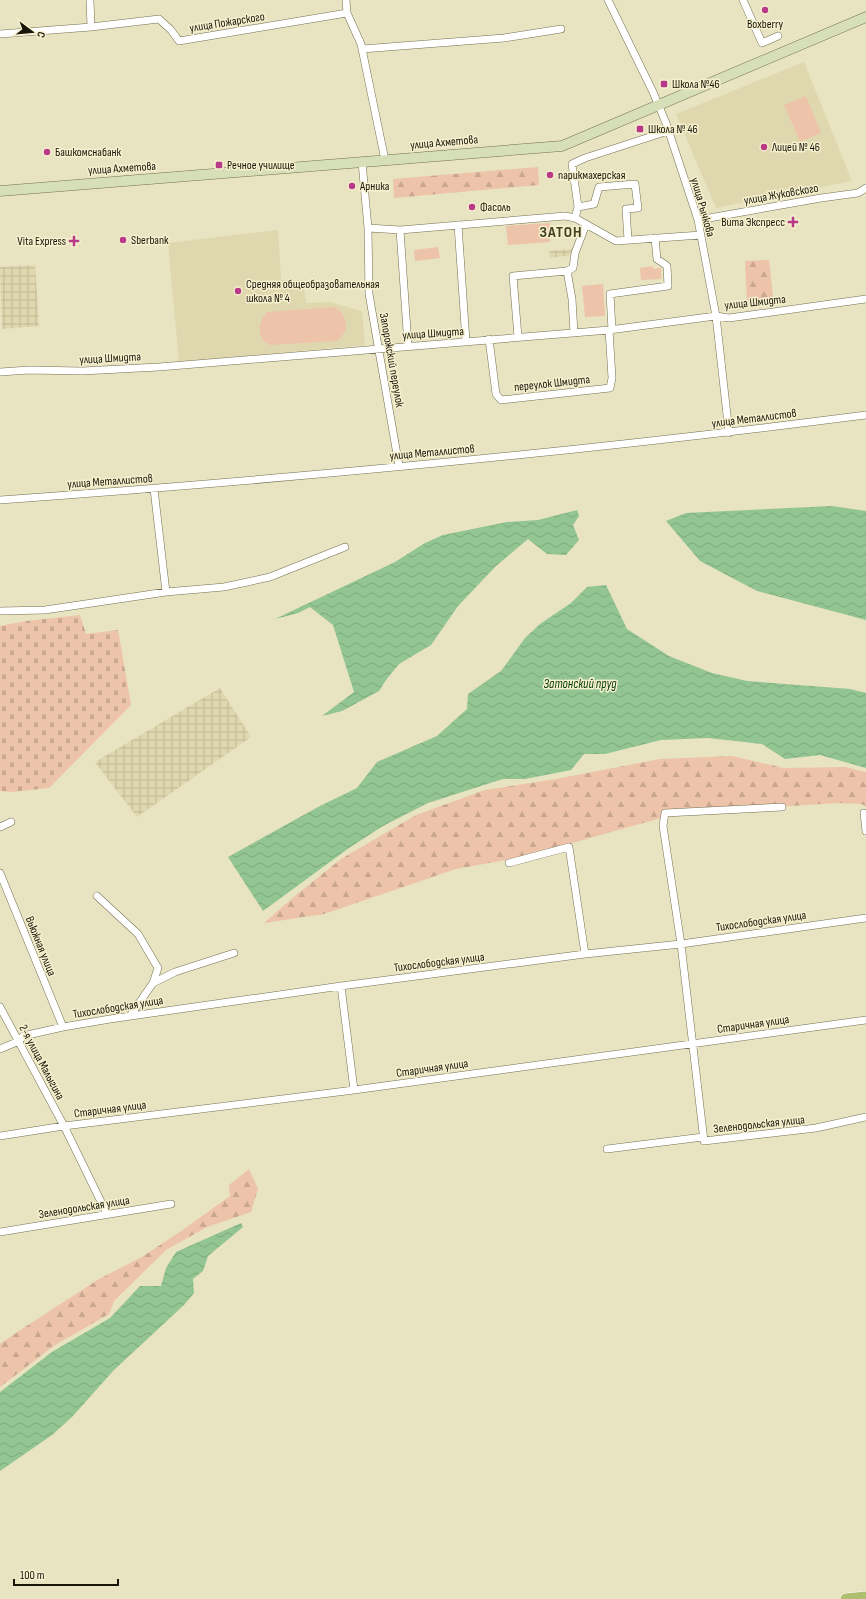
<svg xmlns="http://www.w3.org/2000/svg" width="866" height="1599" font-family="'Sofia Sans Condensed',sans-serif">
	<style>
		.built { fill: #dfd8af }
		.industrial { fill: url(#industrial-grid) }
		.forest { fill: url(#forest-firs) }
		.cemetery { fill: url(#cemetery-stones) }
		.park { fill: #edc3a9 }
		.water { fill: url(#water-waves) }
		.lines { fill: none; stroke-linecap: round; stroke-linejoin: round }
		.minor-casing { stroke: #746f51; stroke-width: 8 }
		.secondary-casing { stroke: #746f51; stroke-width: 11 }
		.primary-casing { stroke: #fff; stroke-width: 12 }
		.minor { stroke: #fff; stroke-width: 7 }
		.secondary { stroke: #d7dfb8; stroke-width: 10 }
		.primary { stroke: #afbf70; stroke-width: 11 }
		.poi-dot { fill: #b73988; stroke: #f6f0ce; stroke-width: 1.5 }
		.labels { text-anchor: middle; stroke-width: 3; stroke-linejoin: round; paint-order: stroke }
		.street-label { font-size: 12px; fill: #18160a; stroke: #f6f0ce }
		.poi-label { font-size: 12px; fill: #18160a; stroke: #f6f0ce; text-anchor: start }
		.water-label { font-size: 13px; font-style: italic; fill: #033c0a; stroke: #f6f0ce }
		.district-label { font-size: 16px; font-weight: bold; letter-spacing: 1px; fill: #454023; stroke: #f6f0ce }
	</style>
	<defs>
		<pattern id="industrial-grid" width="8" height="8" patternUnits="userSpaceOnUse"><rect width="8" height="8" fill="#dfd8af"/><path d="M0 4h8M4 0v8" fill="none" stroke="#bfb995"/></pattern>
		<pattern id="forest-firs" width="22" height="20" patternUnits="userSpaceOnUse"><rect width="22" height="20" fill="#edc3a9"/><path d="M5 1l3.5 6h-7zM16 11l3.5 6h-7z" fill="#caa790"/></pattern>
		<pattern id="cemetery-stones" width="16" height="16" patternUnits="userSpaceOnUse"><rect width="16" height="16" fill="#edc3a9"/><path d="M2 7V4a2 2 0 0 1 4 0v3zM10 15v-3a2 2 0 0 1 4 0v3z" fill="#caa790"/></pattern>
		<pattern id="water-waves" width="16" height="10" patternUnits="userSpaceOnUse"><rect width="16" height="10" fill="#92c592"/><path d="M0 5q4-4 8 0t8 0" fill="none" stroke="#7da87d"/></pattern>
	</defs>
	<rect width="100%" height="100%" fill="#e8e3c1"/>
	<path class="built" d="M804,62L852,181L716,208L676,114Z
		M278,230L281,280H303L306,303L330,302L362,311L365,345L179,362L168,243Z"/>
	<path class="industrial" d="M572,249L573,255L550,258L549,251Z
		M35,265L39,326L2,329L0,267Z
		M220,688L251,737L137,817L95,762Z"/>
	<path class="forest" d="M538,167L539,185L394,198L393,179Z
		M769,260L773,297L747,302L745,261Z
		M732,756L784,768L845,767L866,772V806L861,804L838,803L679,813L522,857L456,869L324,914L264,923L296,895L341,859L416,815L485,790L556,779L660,759Z
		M249,1169L258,1189L251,1212L207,1227L166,1250L114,1301L109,1314L55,1345L0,1387V1344L25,1327L99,1279L142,1257L184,1229L230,1196L229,1185Z"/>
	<path class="cemetery" d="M80,615L86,634L118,630L131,705L49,788L11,792L0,791V626L26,621Z"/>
	<path class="park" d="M806,96L821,133L800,142L784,105Z
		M550,223V242L508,245L506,226Z
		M438,247L440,258L415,261L414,250Z
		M653,266V269L661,268V279L641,280L640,268Z
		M603,284L605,316L585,317L582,286Z
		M334,307C348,314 351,332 336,341L270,345C256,340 258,321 267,312Z"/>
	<path class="water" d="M832,506L866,511V620L757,591L700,561L666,521L686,513Z
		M577,510L579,516L573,525L579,540L566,555L547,554L528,539L496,566L458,606L431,645L399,664L386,680L379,691L342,711L322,716L354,692L333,625L310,607L298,613L275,619L395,562L425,543L443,535L507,522L538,520Z
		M606,585L627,629L669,656L712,673L747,681L850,689L866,693V768L820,755L785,759L762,744L708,738L661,740L605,754H584L571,770L525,779H503L428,803L383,826L349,848L263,911L228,857L320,806L357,788L377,762L437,736L467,709L468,694L501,671L525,638L540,624L571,603L587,587Z
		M241,1223L243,1227L208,1256L203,1271L193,1279L194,1293L185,1304L114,1370L72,1417L52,1435L0,1471V1392L52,1352L110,1318L140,1286H161L166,1268L176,1252Z"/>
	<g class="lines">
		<g class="minor-casing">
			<path id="minor" d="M90,0L91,27
				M346,0L347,13L361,44L385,160
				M608,0L653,92L666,123L698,220L716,316L729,433
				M743,0L762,43L778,36
				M0,34L91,27L159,19L171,30L179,41L347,13
				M362,49L504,38L561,29
				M362,162L368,228L369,294L399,466
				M578,207L594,204L599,187L635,184L638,208L626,209L628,240
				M575,218L578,207L572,164L585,158L668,131
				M698,220L821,198L858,193L866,188
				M458,225L466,341
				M368,228L400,230
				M567,271L573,268L575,253L586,224
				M612,330L610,294L668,286L667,266L657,259L655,238
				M518,337L513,276L567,271L572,299L574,333
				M489,339L496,394L501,400L610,388L612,378L609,330
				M408,345L400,230L565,216L575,218L616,241L701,235
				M0,372L29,370L82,371L159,367L609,330L716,316L729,318L866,299
				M154,489L166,592
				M0,500C289,479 578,452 866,415
				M0,611L45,610L166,592L224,587L270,577L345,547
				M782,807L665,813L663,826L681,944L704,1141L816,1128L866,1117
				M864,813L866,831
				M0,827L11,822
				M509,863L569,847L585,954
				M0,873L63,1027
				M97,896L138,934L158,968L153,983
				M341,986L354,1090
				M0,1007L64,1126L107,1214
				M130,1016L153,983L175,972L234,953
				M0,1049L19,1041L23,1036L63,1027L110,1019L341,986L585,954L681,944L866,918
				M0,1136L64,1126L354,1090L866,1020
				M607,1149L703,1137
				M0,1232L171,1204"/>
		</g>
		<g class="secondary-casing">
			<path id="secondary" d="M0,191L562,146L866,17"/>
		</g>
		<g class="primary-casing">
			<path id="primary" d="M846,1599L866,1597"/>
		</g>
		<use href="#minor" class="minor"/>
		<use href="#secondary" class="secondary"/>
		<use href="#primary" class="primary"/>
	</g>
	<g class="poi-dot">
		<circle cx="765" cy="10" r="4"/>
		<rect x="660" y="80" width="8" height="8" rx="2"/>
		<rect x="636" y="125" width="8" height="8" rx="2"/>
		<circle cx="764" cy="147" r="4"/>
		<circle cx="47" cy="152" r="4"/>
		<rect x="215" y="161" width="8" height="8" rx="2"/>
		<circle cx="550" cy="175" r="4"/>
		<circle cx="352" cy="186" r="4"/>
		<circle cx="472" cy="207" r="4"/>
		<path d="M791 216h4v4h4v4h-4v4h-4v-4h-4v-4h4z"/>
		<circle cx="123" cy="240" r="4"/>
		<path d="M72 235h4v4h4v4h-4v4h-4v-4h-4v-4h4z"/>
		<circle cx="238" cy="291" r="4"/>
	</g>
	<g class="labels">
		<g class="street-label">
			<text transform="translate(227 22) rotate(-9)" y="4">улица Пожарского</text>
			<text transform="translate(444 142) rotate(-5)" y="4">улица Ахметова</text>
			<text transform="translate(122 168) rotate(-4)" y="4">улица Ахметова</text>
			<text transform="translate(781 194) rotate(-10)" y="4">улица Жуковского</text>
			<text transform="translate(703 207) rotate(74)" y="4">улица Рычкова</text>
			<text transform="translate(755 302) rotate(-6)" y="4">улица Шмидта</text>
			<text transform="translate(433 333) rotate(-4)" y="4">улица Шмидта</text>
			<text transform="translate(110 358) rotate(-3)" y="4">улица Шмидта</text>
			<text transform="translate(392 360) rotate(80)" y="4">Запорожский переулок</text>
			<text transform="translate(552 383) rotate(-6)" y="4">переулок Шмидта</text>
			<text transform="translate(754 418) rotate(-7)" y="4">улица Металлистов</text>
			<text transform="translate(432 452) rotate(-5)" y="4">улица Металлистов</text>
			<text transform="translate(110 481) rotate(-4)" y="4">улица Металлистов</text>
			<text transform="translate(761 921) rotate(-8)" y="4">Тихослободская улица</text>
			<text transform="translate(41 946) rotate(68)" y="4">Вьюжная улица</text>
			<text transform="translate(439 962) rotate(-7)" y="4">Тихослободская улица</text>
			<text transform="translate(118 1007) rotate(-9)" y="4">Тихослободская улица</text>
			<text transform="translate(753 1024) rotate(-8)" y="4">Старичная улица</text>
			<text transform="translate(42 1062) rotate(62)" y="4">2-я улица Малыгина</text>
			<text transform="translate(432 1068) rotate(-8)" y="4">Старичная улица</text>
			<text transform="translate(110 1109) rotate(-7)" y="4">Старичная улица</text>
			<text transform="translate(759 1124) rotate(-6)" y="4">Зеленодольская улица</text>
			<text transform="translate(84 1207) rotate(-9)" y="4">Зеленодольская улица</text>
		</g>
		<g class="poi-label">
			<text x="765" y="28" text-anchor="middle">Boxberry</text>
			<text x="672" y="88">Школа №46</text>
			<text x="648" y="133">Школа № 46</text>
			<text x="772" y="151">Лицей № 46</text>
			<text x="55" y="156">Башкомснабанк</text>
			<text x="227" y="169">Речное училище</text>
			<text x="558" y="179">парикмахерская</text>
			<text x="360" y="190">Арника</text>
			<text x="480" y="211">Фасоль</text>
			<text x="785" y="226" text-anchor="end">Вита Экспресс</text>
			<text x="131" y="244">Sberbank</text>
			<text x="66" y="245" text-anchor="end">Vita Express</text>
			<text x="246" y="288">Средняя общеобразовательная<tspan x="246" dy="14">школа № 4</tspan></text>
		</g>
		<g class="water-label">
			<text x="580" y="688">Затонский пруд</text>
		</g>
		<g class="district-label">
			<text x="561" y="237">ЗАТОН</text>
		</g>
	</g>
	<g transform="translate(32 32) rotate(106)" stroke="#f6f0ce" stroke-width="3" paint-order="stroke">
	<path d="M0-3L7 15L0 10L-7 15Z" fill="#18160a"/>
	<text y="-6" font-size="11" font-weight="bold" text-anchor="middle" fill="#18160a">С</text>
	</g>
	<path d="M14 1579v6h104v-6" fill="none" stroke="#18160a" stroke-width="2"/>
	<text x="20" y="1579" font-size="12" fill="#18160a" stroke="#f6f0ce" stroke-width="3" paint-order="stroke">100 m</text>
</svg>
